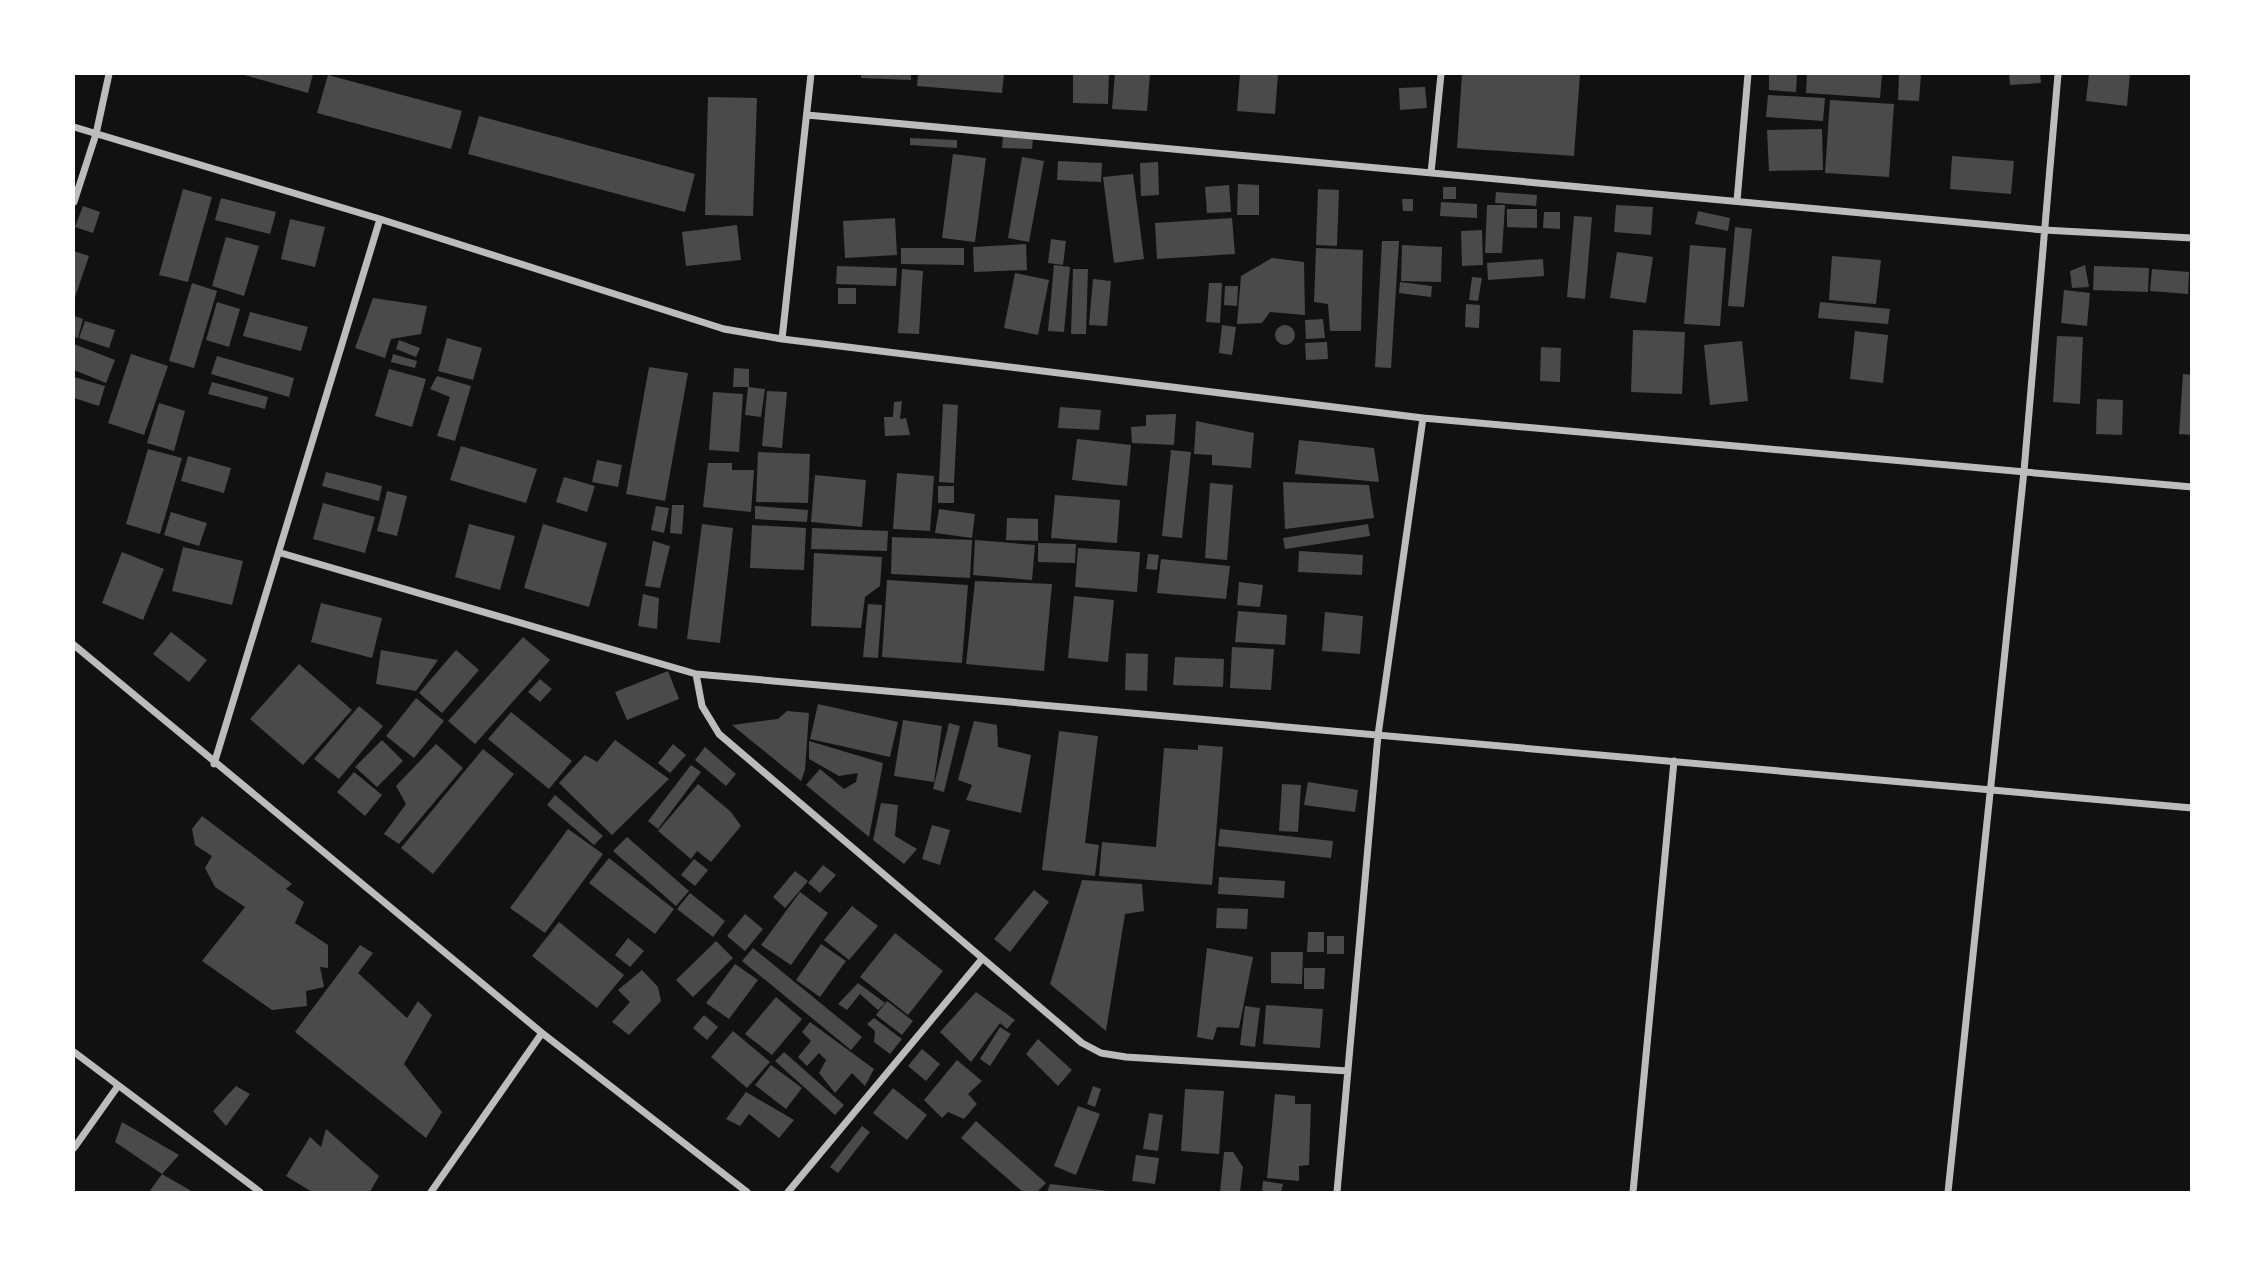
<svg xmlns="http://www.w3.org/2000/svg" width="2265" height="1266" font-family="'Archivo Narrow',sans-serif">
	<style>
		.building { fill: #4a4a4a }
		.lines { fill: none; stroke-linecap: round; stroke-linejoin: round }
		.minor { stroke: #bcbcbc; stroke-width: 7 }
	</style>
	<rect width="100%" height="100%" fill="#111"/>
	<path class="building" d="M241,74H313L308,93Z
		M861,74H911V80L861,78Z
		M918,74H1004L1002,93L917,86Z
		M1073,74H1109L1108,104L1073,103Z
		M1115,74H1150L1147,111L1112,109Z
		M1240,74H1278L1275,114L1237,111Z
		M1462,74H1580L1574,156L1457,148Z
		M1769,74H1797L1796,92L1769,90Z
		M1807,74H1882L1880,98L1806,93Z
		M1899,74H1921L1919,101L1898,100Z
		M2009,74H2040L2041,83L2010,85Z
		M2089,74H2130L2127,106L2086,101Z
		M328,75L462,111L451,149L317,113Z
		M1425,87L1427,108L1400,110L1399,88Z
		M1768,95L1825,98L1823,121L1766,117Z
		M708,97L757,98L753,216L705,215Z
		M1830,100L1894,104L1889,177L1825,173Z
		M479,116L695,174L685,212L468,154Z
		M1822,129L1823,170L1769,171L1767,130Z
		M1003,136L1033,138L1032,149L1002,148Z
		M910,138L957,140V148L910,145Z
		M953,154L986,158L975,242L942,238Z
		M1952,156L2014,161L2011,194L1950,189Z
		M1022,157L1044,161L1029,242L1008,238Z
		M1058,161L1102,163L1101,182L1057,180Z
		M1158,162L1159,195L1141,196L1140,163Z
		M1133,174L1144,259L1114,263L1103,177Z
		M1238,184L1259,185V215H1237Z
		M1229,185L1231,212L1207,213L1205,187Z
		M1443,187H1456V199H1443Z
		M183,189L212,197L188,282L159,275Z
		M1318,189L1339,190L1337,246L1316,245Z
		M1496,192L1537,195L1536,206L1495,203Z
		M221,198L276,212L270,234L215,220Z
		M1402,199H1413V211H1403Z
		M1441,202L1477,204V218L1440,216Z
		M1487,205H1505L1502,253H1485Z
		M1616,205L1653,207L1651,235L1614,232Z
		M83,206L100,212L93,233L75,227Z
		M1507,209H1537V228L1507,227Z
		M1698,211L1730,218L1728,231L1695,224Z
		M1544,212H1560V229L1543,228Z
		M1574,216L1592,217L1585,299L1567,297Z
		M895,218L897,255L845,258L843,221Z
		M1232,218L1235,254L1157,259L1155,223Z
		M290,219L325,227L315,267L281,259Z
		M737,225L741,260L686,266L682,232Z
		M1735,227L1752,229L1744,307L1728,306Z
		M1482,230L1483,265L1462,266L1461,231Z
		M226,237L259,246L244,296L212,286Z
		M1051,239L1066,241L1063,265L1048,263Z
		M1382,241H1399L1391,368L1375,367Z
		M1026,244L1027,270L974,272L973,247Z
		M1402,245L1442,247L1441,282L1401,281Z
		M1690,245L1726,248L1720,326L1684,324Z
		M901,248H964V265L901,264Z
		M1316,248L1363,250L1361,331H1330L1328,304L1314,302Z
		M74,251L89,256L74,300Z
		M1617,252L1653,257L1646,303L1610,298Z
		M1832,256L1881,260L1876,304L1829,300Z
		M1272,258L1304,262L1305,315L1270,312L1262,323L1237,324L1241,276Z
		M1543,259L1544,276L1488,280L1487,263Z
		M1054,265L1070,267L1064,332L1048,331Z
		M2085,265L2089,287L2072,288L2070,271Z
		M837,266L897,268L896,286L836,284Z
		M2094,266L2149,268L2148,292L2093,290Z
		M902,269L923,271L919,334L898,333Z
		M1073,269H1088L1086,334H1071Z
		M2152,269L2189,272L2188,294L2150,291Z
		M1015,273L1049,280L1038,335L1004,328Z
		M1472,277L1482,278L1478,301L1469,300Z
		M1093,279L1111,281L1107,326L1089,325Z
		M1400,282L1432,286L1431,297L1399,293Z
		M192,283L217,291L194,368L169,361Z
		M1209,283H1222L1220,323L1206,322Z
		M1225,286H1238L1237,306L1224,305Z
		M838,288H856V304H838Z
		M2064,290L2090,293L2087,326L2061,323Z
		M373,298L427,306L421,334L391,339L385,358L355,348Z
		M217,302L240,309L229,347L206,340Z
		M1820,302L1890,309L1888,324L1818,318Z
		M1466,304L1480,305L1479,328L1465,327Z
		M250,312L308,327L301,351L243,336Z
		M74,316L83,319L78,338L74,337Z
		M1323,319L1325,338L1306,339L1305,320Z
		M85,321L115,330L109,348L79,338Z
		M1222,325L1236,327L1232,355L1219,353Z
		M1275 335a10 10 0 1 1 20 0a10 10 0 1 1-20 0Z
		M1633,330L1685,332L1682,394L1631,392Z
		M1855,331L1888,335L1883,383L1850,379Z
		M2057,336L2083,337L2080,404L2053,402Z
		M447,338L482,348L473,380L438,371Z
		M399,340L420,348L416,357L396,349Z
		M1742,341L1748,401L1710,405L1704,345Z
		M1327,342L1328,359L1306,360L1305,343Z
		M74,344L115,360L106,383L74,370Z
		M1541,347L1561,348L1560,382L1540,381Z
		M131,354L168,366L144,435L108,423Z
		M393,354L417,361L415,368L391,362Z
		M217,356L294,378L289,397L211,374Z
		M649,367L688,373L665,501L626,494Z
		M734,368L749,369V387H733Z
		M389,369L426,379L412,427L375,416Z
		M2183,374L2192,375V435L2179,434Z
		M437,376L471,386L455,441L437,436L450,397L430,389Z
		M74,377L105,386L99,406L74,398Z
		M212,382L268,397L265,409L208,394Z
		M748,387L765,389L761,417L745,415Z
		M767,391L787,392L782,448L762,446Z
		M713,392L743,394L739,452L709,450Z
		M2097,399L2123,400L2122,435L2096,434Z
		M902,401L900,419L906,418L910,435L885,436L884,417H893L894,402Z
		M159,403L185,411L174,451L147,443Z
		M943,404L958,405L954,483L939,482Z
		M1060,407L1101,410L1099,430L1058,428Z
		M1176,414L1174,445L1132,443L1131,427L1146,426V415Z
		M1196,421L1254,433L1251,468L1212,465V455L1194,454Z
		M1077,439L1131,445L1127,486L1072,480Z
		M1299,440L1374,448L1379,482L1295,474Z
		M461,446L537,469L526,503L450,480Z
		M148,449L182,458L160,534L126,524Z
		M1171,450L1191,452L1182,538L1162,536Z
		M758,452L810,454L808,503L756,502Z
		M188,456L231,468L224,493L181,481Z
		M597,460L622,465L618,487L592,482Z
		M708,463H732V470H754L751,512L703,507Z
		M326,472L382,486L379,501L322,486Z
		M897,473L934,476L930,531L893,529Z
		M815,475L866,480L862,527L811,522Z
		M564,477L595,486L587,512L556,502Z
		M1283,482L1369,485L1374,518L1285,529Z
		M1210,483L1233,485L1227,560L1205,558Z
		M938,486H954V503H938Z
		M387,491L407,496L397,536L377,531Z
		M1055,495L1120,500L1117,543L1051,538Z
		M323,503L375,517L365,553L313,539Z
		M672,505H684L682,534L670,533Z
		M656,506L669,508L664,533L651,530Z
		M755,506L808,510L807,522L755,519Z
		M939,509L975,514L972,538L935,533Z
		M171,512L207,523L199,546L164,535Z
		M1007,518L1038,519V541L1006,540Z
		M469,524L515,536L500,590L455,577Z
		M543,524L607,543L589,607L524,588Z
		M702,524L733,528L720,643L687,639Z
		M1368,524L1370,536L1285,549L1283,538Z
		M752,525L806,528L804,570L750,568Z
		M812,528L888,531L887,551L811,549Z
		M892,537L972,540L970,578L891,574Z
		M975,540L1035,545L1032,580L973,575Z
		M653,541L670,546L660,588L645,586Z
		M1038,543L1076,544L1075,563L1038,562Z
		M183,547L243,561L232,605L172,591Z
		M1078,548L1140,552L1137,592L1075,587Z
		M1299,551L1363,555L1362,575L1298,572Z
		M122,552L164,569L143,620L102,603Z
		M814,553L882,557L880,586L865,597L861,628L811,626Z
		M1148,554L1159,555L1157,570L1146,569Z
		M1161,559L1230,566L1226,599L1157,593Z
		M887,580L968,585L962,663L882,657Z
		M975,581L1052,584L1044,671L966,664Z
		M1239,582L1263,585L1260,607L1237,605Z
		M643,594L659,598L657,629L638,626Z
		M1074,596L1114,600L1108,662L1068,658Z
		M321,603L382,618L372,658L311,642Z
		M868,604L882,605L878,658L863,657Z
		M1238,611L1287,615L1285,645L1235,642Z
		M1325,612L1363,616L1360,654L1322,651Z
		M171,632L207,660L189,682L153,654Z
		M523,637L550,660L475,744L448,721Z
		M1232,647L1274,649L1271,690L1230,688Z
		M381,650L438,660L416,691L376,684Z
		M456,650L479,670L442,713L419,693Z
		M1126,653L1148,654L1147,691L1125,690Z
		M1175,657L1224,659L1223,687L1173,685Z
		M299,664L352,710L303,765L250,719Z
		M668,671L679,699L627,720L615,692Z
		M540,679L552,689L540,702L528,692Z
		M416,698L444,721L414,758L386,736Z
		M818,704L898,722L890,757L810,739Z
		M359,706L383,726L339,779L314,759Z
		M787,711L809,713L805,770L801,781L732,725L778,719Z
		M511,712L572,761L549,789L488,739Z
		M903,720L942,726L934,782L894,776Z
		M974,721L997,725L998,747L1031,755L1021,813L966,800L972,785L958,780Z
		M949,723L960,726L944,792L933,789Z
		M1059,731L1098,736L1085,843L1099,845L1095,876L1042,870Z
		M382,740L403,761L377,787L355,767Z
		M615,740L669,779L612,835L559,783L585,755L597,762Z
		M809,741L883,763L869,837L806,785L820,769L844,789L856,782L858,773L839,776L809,759Z
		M436,744L463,768L399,844L384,834L406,804L396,786Z
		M673,744L686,755L670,773L658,763Z
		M1198,745L1223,747L1212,885L1099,876L1102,842L1156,847L1164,748L1198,750Z
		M705,747L736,774L726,786L695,760Z
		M483,749L514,774L433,874L401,848Z
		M691,765L701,772L658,829L648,821Z
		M354,772L382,795L365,816L337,792Z
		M1308,782L1358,790L1355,812L1304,805Z
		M698,784L731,812L741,826L711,862L697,851L691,859L658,831Z
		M1282,784L1301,785L1298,832L1279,831Z
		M555,795L603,836L594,845L547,805Z
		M881,803L898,805L895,836L917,849L904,864L873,840Z
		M202,816L292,884L286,889L304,902L295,923L328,945V968L320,967L324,987L306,991L307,1006L272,1010L202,961L245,907L215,887L205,868L212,856L195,845L192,829Z
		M932,825L950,830L940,865L922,859Z
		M568,829L603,854L545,933L510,908Z
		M1220,829L1333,841L1331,858L1218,846Z
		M627,837L689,891L676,906L613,851Z
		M609,858L674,909L655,934L589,883Z
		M694,859L708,870L695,886L681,875Z
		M823,865L836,875L820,893L808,883Z
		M795,871L808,881L785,908L773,897Z
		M1219,877L1285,881L1284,898L1218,894Z
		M1082,880L1142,884L1144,911L1125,914L1106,1031L1050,984Z
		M1034,890L1049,902L1010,952L994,939Z
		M800,892L828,913L791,965L761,945Z
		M690,893L725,921L713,937L677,909Z
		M852,906L878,926L849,960L824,940Z
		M1217,908L1248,909L1247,929L1216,928Z
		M745,914L763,929L745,951L727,936Z
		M559,922L624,975L597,1008L532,956Z
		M1308,932H1324V952H1307Z
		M895,933L943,971L908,1015L860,977Z
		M1327,936H1344V954H1327Z
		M628,938L644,951L630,967L615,955Z
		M716,941L733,958L693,997L676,980Z
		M821,944L846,961L820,997L796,980Z
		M360,945L373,953L358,973L407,1018L418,1001L432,1015L404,1064L442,1112L426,1138L295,1032Z
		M753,948L862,1037L851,1050L742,961Z
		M1207,948L1253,957L1239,1028L1217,1027L1213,1040L1197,1037Z
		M1271,952H1303L1302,984L1271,983Z
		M735,964L758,980L729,1019L706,1003Z
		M1304,968H1325L1324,989H1304Z
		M642,970L658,987L661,1001L629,1035L612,1022L630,1002L618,990Z
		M858,983L885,1003L878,1010L860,994L847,1010L838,1004Z
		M976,992L1015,1020L1007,1029L1000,1023L971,1062L940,1032Z
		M776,997L802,1019L772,1055L745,1034Z
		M887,1001L913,1021L902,1035L876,1015Z
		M1266,1005L1323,1009L1320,1048L1263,1044Z
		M1245,1006L1260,1008L1255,1047L1240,1045Z
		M704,1015L718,1027L707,1040L693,1028Z
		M874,1018L902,1039L890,1054L874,1042L875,1031L867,1024Z
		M810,1022L874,1069L865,1086L852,1073L835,1093L819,1073L826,1060L819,1053L807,1066L798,1057L811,1041L802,1032Z
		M1000,1027L1011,1034L990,1066L980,1059Z
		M733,1031L770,1062L747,1088L711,1057Z
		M1038,1039L1072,1070L1058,1086L1026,1054Z
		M922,1049L940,1064L926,1081L908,1066Z
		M784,1052L844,1105L835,1115L775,1061Z
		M957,1060L982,1081L968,1094L977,1104L964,1119L948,1112L942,1118L924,1100Z
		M771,1065L802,1088L786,1109L755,1085Z
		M236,1086L250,1094L226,1126L213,1111Z
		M1093,1086L1101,1089L1095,1107L1087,1104Z
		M893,1088L927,1115L907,1140L873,1113Z
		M1185,1089L1224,1091L1219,1154L1181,1151Z
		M746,1092L794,1120L779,1138L749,1114L740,1126L726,1119Z
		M1275,1094L1295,1096V1104H1311L1309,1165L1299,1166V1181L1267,1178Z
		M1078,1106L1100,1114L1076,1175L1054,1166Z
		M1149,1113L1163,1115L1158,1151L1143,1149Z
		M976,1121L1046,1183L1037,1192H1023L961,1138Z
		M122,1122L179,1155L162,1174L115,1142Z
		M862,1126L870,1132L838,1173L830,1167Z
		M326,1129L379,1176L370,1192H312L286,1176L310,1137L321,1147Z
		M1224,1152H1233L1243,1167L1240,1192H1220Z
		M1136,1155L1159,1158L1155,1184L1132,1181Z
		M162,1174L193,1192H149Z
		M1263,1181L1283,1184L1281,1192H1262Z
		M1050,1184L1109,1191V1192H1047Z"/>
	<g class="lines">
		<path class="minor" d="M807,115L2044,230L2192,238
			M74,127L380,219L724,329L782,339L1423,418L2192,487
			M1431,173L1441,74
			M1737,201L1748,74
			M74,202L96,134L109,74
			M782,339L811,74
			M281,553L696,674L2192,808
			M74,645L542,1033L747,1192
			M696,674L702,706L719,734L1082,1043L1101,1053L1126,1057L1348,1071
			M214,764L380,219
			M74,1052L260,1192
			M74,1148L118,1086
			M431,1192L542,1033
			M788,1192L982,959
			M1337,1192L1378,735L1423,418
			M1633,1192L1674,761
			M1948,1192L2024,471L2058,74"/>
	</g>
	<rect width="2265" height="1266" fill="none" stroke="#ffffff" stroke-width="150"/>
</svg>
